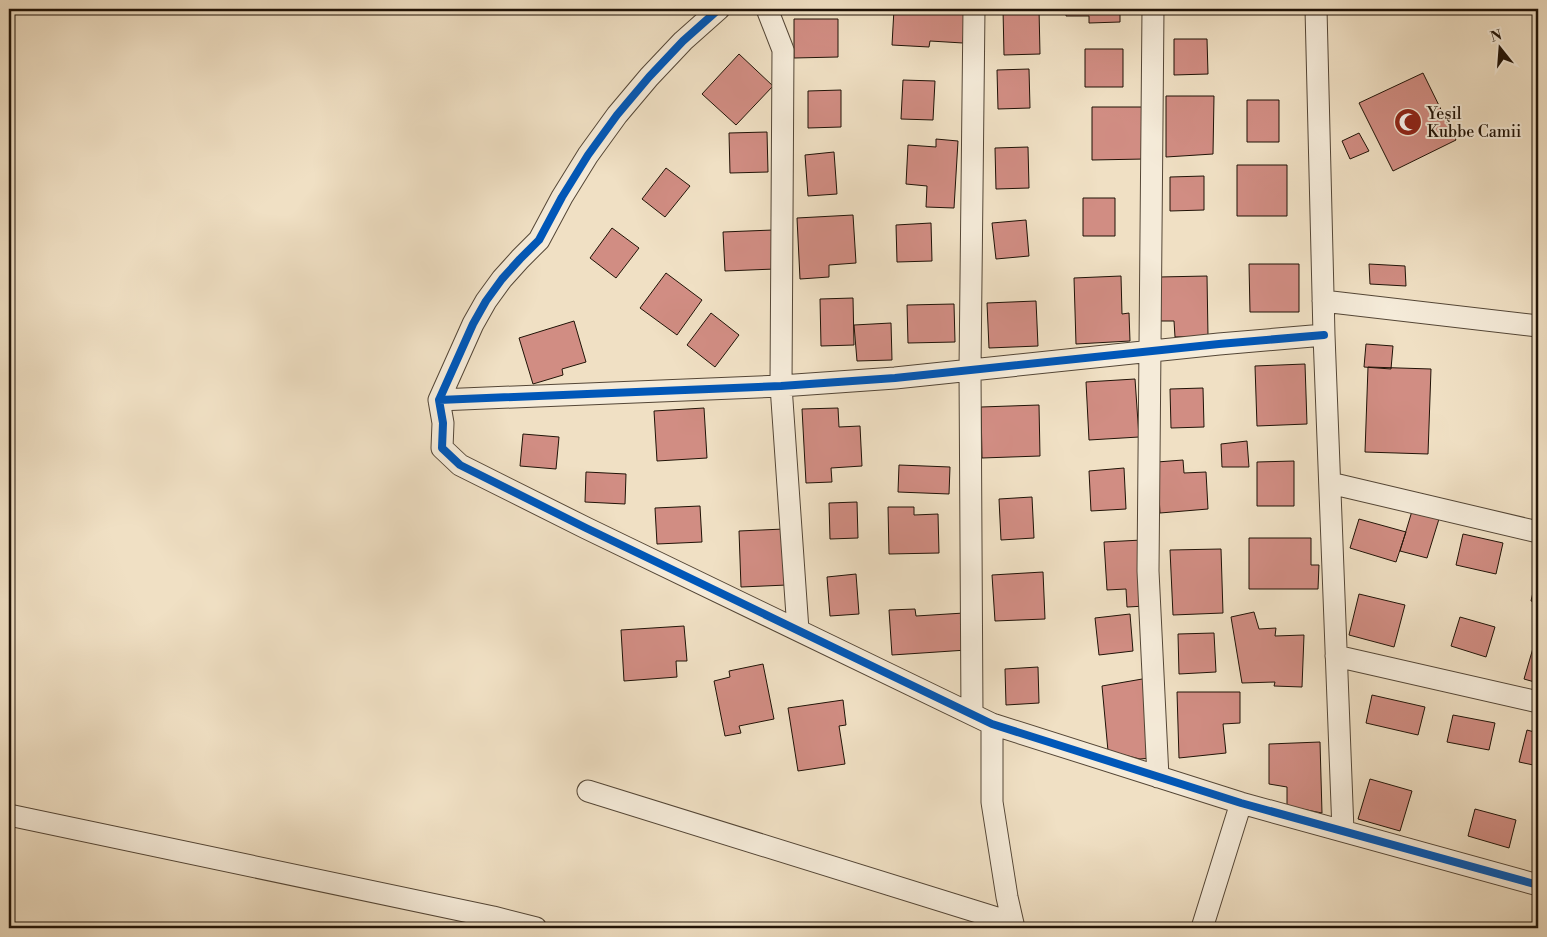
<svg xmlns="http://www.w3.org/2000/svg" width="1547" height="937" font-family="'Libre Bodoni',serif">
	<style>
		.building { fill: #d18d83; stroke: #201307 }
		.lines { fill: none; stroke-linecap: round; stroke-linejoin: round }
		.street-casing { stroke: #544636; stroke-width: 23 }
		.street { stroke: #f5ebd9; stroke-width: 21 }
		.cycleway-casing { stroke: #f5ebd9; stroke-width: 11 }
		.cycleway { stroke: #0057b8; stroke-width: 8 }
		.labels { text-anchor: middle; stroke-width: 4; stroke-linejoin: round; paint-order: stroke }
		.poi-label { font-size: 16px; fill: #201307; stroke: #f5ebd9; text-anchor: start }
	</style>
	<rect width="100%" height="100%" fill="#f0e0c4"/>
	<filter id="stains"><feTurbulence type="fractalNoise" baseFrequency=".004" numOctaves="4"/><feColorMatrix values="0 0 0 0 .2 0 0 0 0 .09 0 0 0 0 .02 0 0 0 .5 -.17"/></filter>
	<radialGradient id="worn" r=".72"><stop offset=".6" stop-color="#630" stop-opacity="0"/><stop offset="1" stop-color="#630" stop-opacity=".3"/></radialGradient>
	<path class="building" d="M894,9H965L963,43L930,41L929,47L892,45Z
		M1003,9H1039L1040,54L1004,55Z
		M1066,9H1120V22L1089,23V16H1066Z
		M794,19H838V57L794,58Z
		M1174,39H1207L1208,74L1174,75Z
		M1085,49H1123V87H1085Z
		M739,54L773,86L736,125L702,94Z
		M1029,69L1030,108L998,109L997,70Z
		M1423,73L1456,140L1393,171L1359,103Z
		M903,80L935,81L933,120L901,119Z
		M841,90V127L808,128V91Z
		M1166,96H1214L1213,154L1166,157Z
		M1247,100H1279V142H1247Z
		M1092,107H1145V159L1092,160Z
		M767,132L768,172L730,173L729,133Z
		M1359,133L1369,151L1350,159L1342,141Z
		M936,139L958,141L954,208L926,207L927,186L906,184L908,145L936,147Z
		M1028,147L1029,188L996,189L995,148Z
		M834,152L837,194L808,196L805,155Z
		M1237,165H1287V216H1237Z
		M666,168L690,186L665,217L642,199Z
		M1204,176V210L1170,211V177Z
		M1083,198H1115V236H1083Z
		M853,215L856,263L829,265V277L800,279L797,218Z
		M1026,220L1029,256L996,259L992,223Z
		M931,223L932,261L897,262L896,225Z
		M612,228L639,248L616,278L590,258Z
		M773,230L775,269L725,271L723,232Z
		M1249,264H1299V312H1250Z
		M1369,264L1405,266L1406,286L1370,284Z
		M666,273L702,300L677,335L640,308Z
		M1121,276L1122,314L1129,313L1130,341L1076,344L1074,278Z
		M1207,276L1208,336L1175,337L1174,321H1160L1159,277Z
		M853,298L854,345L821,346L820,299Z
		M1036,301L1038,346L989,348L987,303Z
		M954,304L955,342L908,343L907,305Z
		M711,313L739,335L715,367L687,345Z
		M574,321L586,362L562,369L563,375L533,384L519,338Z
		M891,323L892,360L857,361L854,325Z
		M1366,344L1393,346L1391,369L1364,367Z
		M1305,364L1307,424L1257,426L1255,366Z
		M1368,367L1431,369L1428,454L1365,452Z
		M1135,379L1139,437L1089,440L1086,382Z
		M1203,388L1204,427L1171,428L1170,389Z
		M1039,405L1040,456L982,458L981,407Z
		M704,408L707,458L657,461L654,411Z
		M838,408L839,427L860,426L862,466L831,468L832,482L806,483L802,409Z
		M523,434L559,437L556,469L520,466Z
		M1247,441L1249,467H1222L1221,444Z
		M1183,460L1184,473L1206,472L1208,509L1160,513L1157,462Z
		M1294,461V506H1257V462Z
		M899,465L950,467L949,494L898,492Z
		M1124,468L1126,509L1091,511L1089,471Z
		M586,472L626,474L625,504L585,502Z
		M1032,497L1034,538L1001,540L999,499Z
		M857,502L858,538L830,539L829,503Z
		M700,506L702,542L657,544L655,508Z
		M888,507H914V515L938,514L939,553L889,554Z
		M1412,511L1439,519L1427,558L1400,551Z
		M1359,519L1406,532L1396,562L1350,548Z
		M784,529L787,585L741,587L739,531Z
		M1463,534L1503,543L1496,574L1456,565Z
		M1249,538H1311V565H1319L1318,589H1249Z
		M1142,540L1146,606L1127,607L1126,589L1107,590L1104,542Z
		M1221,549L1223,613L1173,615L1170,550Z
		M1538,570V603L1531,601Z
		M1043,572L1045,619L995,621L992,575Z
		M856,574L859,614L830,616L827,577Z
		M1359,594L1405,605L1394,647L1349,635Z
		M915,609L916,616L964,613L967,650L892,655L889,610Z
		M1254,612L1259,629L1276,628L1275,636L1304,635L1302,687L1274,686L1275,682L1242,683L1231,617Z
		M1130,614L1133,651L1099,655L1095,618Z
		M1460,617L1495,627L1486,657L1451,646Z
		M684,626L687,661H676L677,677L624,681L621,630Z
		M1538,631V683L1524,679Z
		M1214,633L1216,672L1179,674L1178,634Z
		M763,664L774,719L739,726L741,733L725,736L714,681L730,677L729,671Z
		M1038,667L1039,703L1006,705L1005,669Z
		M1148,678L1151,758L1140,759L1108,751L1102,686Z
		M1177,692H1240V723L1223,724L1226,753L1179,758Z
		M1372,695L1425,707L1418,735L1366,723Z
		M843,700L846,725L839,726L845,764L798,771L788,708Z
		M1453,715L1495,723L1489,750L1447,742Z
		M1527,730L1538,733V766L1519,762Z
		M1320,742L1322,813L1287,806V787L1269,784V744Z
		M1370,779L1412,791L1400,831L1358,819Z
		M1475,809L1516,820L1509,848L1468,836Z"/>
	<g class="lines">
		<g class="street-casing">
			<path id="street" d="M719,9L683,41L649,77L617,115L588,155L562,197L539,240L520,259L502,279L486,301L473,324L439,400L443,423L442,448L460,465L586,528L992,724L1241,803L1538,885
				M767,9L783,50L781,386L798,630
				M1153,9L1148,571L1158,777
				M1316,9L1324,335L1343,831
				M1323,301L1538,326
				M439,400L781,386L895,378L1219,344L1324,335
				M1330,483L1538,532
				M1336,656L1538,702
				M972,714L970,370L974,9
				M992,724V802L1007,897L1014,928
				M588,791L1013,923
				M9,815L493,917L536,928
				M1202,928L1241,803"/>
		</g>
		<use href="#street" class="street"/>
		<g class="cycleway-casing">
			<path id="cycleway" d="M719,9L683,41L649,77L617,115L588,155L562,197L539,240L520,259L502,279L486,301L473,324L439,400L443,423L442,448L460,465L586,528L992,724L1241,803L1538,885
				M439,400L781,386L895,378L1219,344L1324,335"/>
		</g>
		<use href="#cycleway" class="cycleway"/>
	</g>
	<defs>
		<g id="mosque-disc" transform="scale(1.4375)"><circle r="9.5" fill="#8f2418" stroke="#f5ebd9"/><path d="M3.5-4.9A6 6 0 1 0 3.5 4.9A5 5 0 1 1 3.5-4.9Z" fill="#fff"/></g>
	</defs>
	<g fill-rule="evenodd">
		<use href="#mosque-disc" x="1408" y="122"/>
	</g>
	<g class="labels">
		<g class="poi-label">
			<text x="1427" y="119">Yeşil<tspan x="1427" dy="18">Kubbe Camii</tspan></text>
		</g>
	</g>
	<rect width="1547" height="937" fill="none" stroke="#f0e0c4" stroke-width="30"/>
	<rect x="10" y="10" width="1527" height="917" fill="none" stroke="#201307" stroke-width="2.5"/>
	<rect x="15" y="15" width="1517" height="907" fill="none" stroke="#201307"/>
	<g transform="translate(1500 48) rotate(343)" stroke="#f5ebd9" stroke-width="4" paint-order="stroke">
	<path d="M0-4L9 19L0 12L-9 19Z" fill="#201307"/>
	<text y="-8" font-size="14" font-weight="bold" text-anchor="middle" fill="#201307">N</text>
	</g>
	<rect width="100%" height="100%" filter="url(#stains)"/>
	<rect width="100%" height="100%" fill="url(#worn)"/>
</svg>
